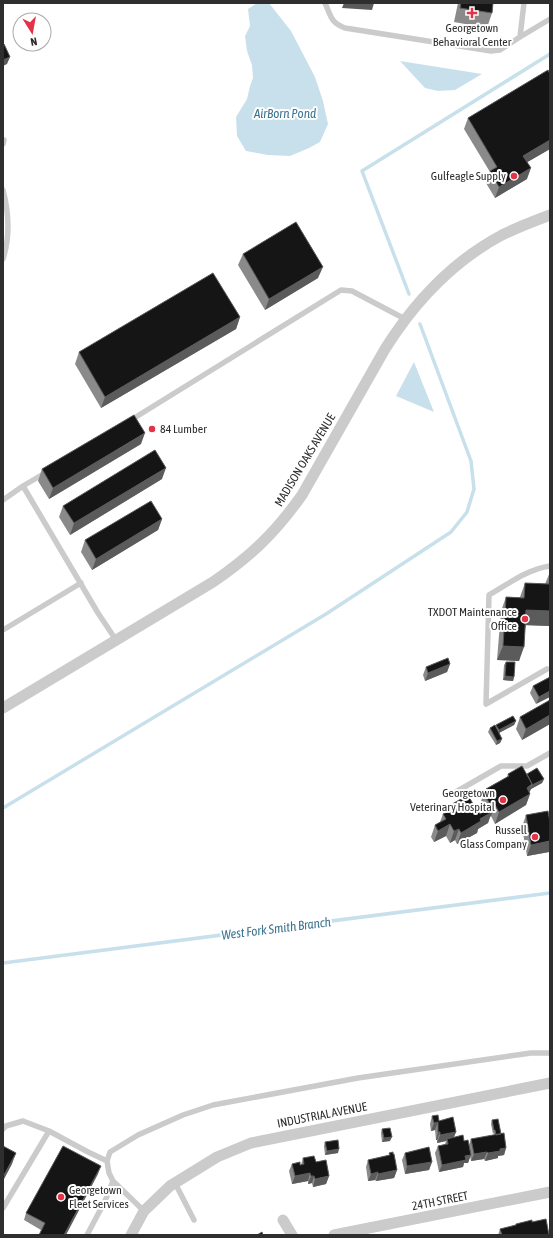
<svg xmlns="http://www.w3.org/2000/svg" width="553" height="1238" font-family="'Asap Condensed',sans-serif">
	<style>
		.water { fill: #c8e0eb }
		.lines { fill: none; stroke-linecap: round; stroke-linejoin: round }
		.stream { stroke: #c8e0eb; stroke-width: 3.5 }
		.lane { stroke: #cbcbcb; stroke-width: 5.5 }
		.street { stroke: #cbcbcb; stroke-width: 11 }
		.wall { fill: #8a8a8a }
		.shaded-wall { fill: #5b5b5b }
		.building { fill: #151515; stroke: #5b5b5b }
		.poi-dot { fill: #e43249; stroke: #fff; stroke-width: 1.5 }
		.labels { text-anchor: middle; stroke-width: 4; stroke-linejoin: round; paint-order: stroke }
		.poi-label { font-size: 12px; fill: #2e2e2e; stroke: #fff; text-anchor: end }
		.street-label { font-size: 12px; fill: #2e2e2e; stroke: #fff }
		.water-label { font-size: 13px; font-style: italic; fill: #3d7490; stroke: #fff }
	</style>
	<rect width="100%" height="100%" fill="#fff"/>
	<path class="water" d="M257,3H269L291,31L315,77L323,101L328,124L320,142L309,148L290,156L268,155L246,151L237,136L236,117L247,99L250,86L253,78L252,65L247,51L245,36L250,26L248,9Z
		M400,61L482,74L455,90L438,91L425,88Z
		M414,362L434,412L396,396Z"/>
	<g class="lines">
		<path class="stream" d="M409,294L362,171L550,54
			M3,808L326,614L451,532L467,512L474,489L471,461L420,324
			M3,963L550,893"/>
		<path class="lane" d="M325,3C331,16 330,22 345,28L491,51L500,50L520,37L524,3
			M520,37L550,19
			M3,144L4,140
			M3,190C9,213 10,237 3,259
			M131,420L341,290L352,291L405,319
			M45,473L23,486L98,613L116,640
			M3,500L23,486
			M3,630L81,583
			M547,669L486,704L489,595C508,584 528,569 550,566
			M454,793L501,766H527L550,753
			M3,1129L6,1126L23,1121L49,1131L88,1152L107,1161
			M113,1181L109,1173L107,1161L110,1152L138,1135L183,1115L213,1105L358,1078L531,1053H550
			M175,1183L194,1220
			M3,1208L49,1131
			M87,1235L105,1201L113,1181L144,1211"/>
		<path class="street" d="M3,708L213,582C251,556 275,533 302,495L385,349C414,303 453,261 502,235C518,227 534,221 550,215
			M283,1220L292,1235
			M131,1235L144,1211L170,1186L217,1157L251,1143L550,1083
			M334,1235L550,1192"/>
	</g>
	<path class="wall" d="M458,3H493L492,13L487,28L454,22Z
		M550,74V149L527,162V179L495,198L486,183L490,172L464,129L468,118Z
		M243,254L318,278L265,310L238,265Z
		M240,317L236,329L101,408L75,364L79,352Z
		M141,444L49,499L38,481L42,469Z
		M162,479L70,535L59,517L63,506Z
		M162,519L158,530L92,570L81,552L85,540Z
		M550,572V626L526,625L519,661L497,660L501,611L506,597H520L525,583L545,584Z
		M506,662L514,677L513,681L503,680L504,665Z
		M450,664L447,672L425,681L423,675L426,667Z
		M550,677L536,704L530,693L533,686Z
		M550,700V724L522,740L516,729L520,717Z
		M516,721L514,725L499,733L502,739L500,743L496,745L488,732L490,728L495,727L496,725Z
		M508,774H527L544,779L542,783L531,789L529,793L530,794L526,805L495,824L491,816L490,817L488,823L478,829L477,833L457,844L455,840L450,843L446,836L434,842L431,837L435,825L440,822L443,814L445,813L447,807L473,804L471,808L475,814H480L484,811L481,807L483,803L481,801L486,789L507,777Z
		M526,815L549,852L527,856L522,827Z
		M432,1116L456,1132L454,1137L464,1141L469,1145L471,1139L494,1135V1133L493,1134L491,1124L492,1120L501,1134L506,1148L504,1155L498,1156V1158L485,1161L484,1159L471,1161L470,1156L468,1163H464L463,1167L439,1172L435,1153L438,1146L445,1144L446,1141L437,1143V1140H436L435,1130L431,1131L430,1124Z
		M382,1129L390,1141L382,1142L381,1133Z
		M325,1142L338,1153L325,1155L324,1146Z
		M389,1153L397,1170L394,1178L376,1181L375,1180L368,1181L366,1167L368,1160L389,1155Z
		M405,1153L432,1162L429,1170L405,1174L402,1160Z
		M303,1158L316,1162L329,1176L326,1184L313,1187L312,1183L308,1184V1181L292,1184L289,1171L292,1164L301,1165Z
		M98,1174L41,1230L24,1220L26,1213Z
		M532,1222L549,1235H498L500,1229L515,1226L516,1224Z"/>
	<path class="shaded-wall" d="M344,3H374L372,10L342,8Z
		M10,57L7,64L3,66V60Z
		M550,140V149L519,167L523,156Z
		M531,168L527,179L495,198L499,187Z
		M323,267L318,278L265,310L269,299Z
		M240,317L236,329L101,408L105,397Z
		M145,433L141,444L49,499L53,488Z
		M166,468L162,479L70,535L74,523Z
		M162,519L158,530L92,570L96,559Z
		M526,610L550,611V626L521,625Z
		M503,646L524,647L519,661L497,660Z
		M450,664L447,672L425,681L428,673Z
		M505,676L514,677L513,681L503,680Z
		M550,691V697L536,704L539,697Z
		M550,715V724L522,740L526,729Z
		M516,721L514,725L497,734L499,730Z
		M502,739L500,743L496,745L497,741Z
		M544,779L542,783L531,789L528,795L530,794L526,805L495,824L499,812L527,788Z
		M495,805L491,816L490,817L488,823L478,829L477,833L457,844L461,833L480,819L490,813L492,807Z
		M450,824L446,836L434,842L438,831Z
		M459,829L455,840L450,843L454,831Z
		M550,841V850L549,852L527,856L531,845Z
		M438,1122L435,1130L431,1131L434,1123Z
		M438,1132H440L437,1140H436Z
		M456,1132L453,1139H447L446,1141L437,1143L440,1135Z
		M392,1137L390,1141L382,1142L384,1138Z
		M506,1148L504,1155L498,1156V1158L485,1161L488,1153L500,1149Z
		M339,1149L338,1153L325,1155L327,1151Z
		M487,1152L484,1159L471,1161L474,1154Z
		M16,1153L12,1164L3,1181V1177Z
		M471,1155L468,1163H464L463,1167L439,1172L442,1165L465,1156Z
		M432,1162L429,1170L405,1174L407,1166Z
		M101,1166L98,1174L66,1235H64Z
		M397,1170L394,1178L376,1181L378,1174Z
		M378,1172L375,1180L368,1181L371,1174Z
		M310,1173L308,1181L292,1184L295,1176Z
		M311,1176H314L312,1183L308,1184Z
		M329,1176L326,1184L313,1187L315,1179Z"/>
	<path class="building" d="M461,3H493L492,13L460,8Z
		M3,44H4L10,57L3,60Z
		M548,70L550,74V140L523,156L531,168L499,187L490,171L497,167L468,118Z
		M296,222L323,267L269,299L243,254Z
		M213,273L240,317L105,397L79,352Z
		M134,415L145,433L53,488L42,469Z
		M155,450L166,468L74,523L63,506Z
		M151,501L162,519L96,559L85,540Z
		M550,572V611L526,610L524,647L503,646L506,597L524,598L525,583L549,584Z
		M448,658L450,664L428,673L426,667Z
		M506,662H515L514,677L505,676Z
		M550,677V691L539,697L533,686Z
		M550,700V715L526,729L520,717Z
		M513,716L516,721L499,730L496,725Z
		M495,725L502,739L497,741L490,728Z
		M522,766L532,784L527,788L530,794L499,812L495,805L492,807L485,796L488,794L486,789L509,776L508,774Z
		M537,768L544,779L532,785V784L527,774Z
		M468,795L473,804L470,805L475,814L479,812L480,814L489,808L492,812L480,819L481,821L461,833L459,829L454,831L450,824L438,831L435,825L446,819L443,814L449,811L447,807Z
		M548,811L550,822V841L531,845L526,815Z
		M438,1115L439,1121L453,1117L456,1132L440,1135V1132H438V1122L434,1123L432,1116Z
		M498,1119L501,1134L496,1135L495,1130H494L492,1120Z
		M390,1128L392,1137L384,1138L382,1129Z
		M504,1133L506,1148L500,1149V1151L488,1153L487,1152L474,1154L471,1139Z
		M463,1135L464,1141L468,1140L471,1155L465,1156L466,1160L442,1165L438,1146L448,1144L447,1139Z
		M338,1140L339,1149L327,1151L325,1142Z
		M3,1146L16,1153L3,1177Z
		M63,1146L101,1166L64,1235H39L45,1223L26,1213Z
		M429,1147L432,1162L407,1166L405,1153Z
		M393,1152V1154H394L397,1170L378,1174V1172L371,1174L368,1160L390,1155L389,1153Z
		M314,1156L316,1162L326,1160L329,1176L315,1179L314,1176H311L310,1173L295,1176L292,1164L300,1162V1165L304,1164L303,1158Z
		M546,1219L549,1235H502L500,1229L516,1225V1224L532,1220V1222Z
		M262,1232L263,1235H257Z"/>
	<g class="poi-dot">
		<path d="M470 7h4v4h4v4h-4v4h-4v-4h-4v-4h4z"/>
		<circle cx="514" cy="176" r="4"/>
		<circle cx="152" cy="429" r="4"/>
		<circle cx="525" cy="619" r="4"/>
		<circle cx="503" cy="800" r="4"/>
		<circle cx="535" cy="837" r="4"/>
		<circle cx="61" cy="1197" r="4"/>
	</g>
	<g class="labels">
		<g class="poi-label">
			<text x="472" y="32" text-anchor="middle">Georgetown<tspan x="472" dy="14">Behavioral Center</tspan></text>
			<text x="506" y="180">Gulfeagle Supply</text>
			<text x="160" y="433" text-anchor="start">84 Lumber</text>
			<text x="517" y="616">TXDOT Maintenance<tspan x="517" dy="14">Office</tspan></text>
			<text x="495" y="797">Georgetown<tspan x="495" dy="14">Veterinary Hospital</tspan></text>
			<text x="527" y="834">Russell<tspan x="527" dy="14">Glass Company</tspan></text>
			<text x="69" y="1194" text-anchor="start">Georgetown<tspan x="69" dy="14">Fleet Services</tspan></text>
		</g>
		<g class="street-label">
			<text transform="translate(305 460) rotate(-59)" y="4">MADISON OAKS AVENUE</text>
			<text transform="translate(322 1115) rotate(-11)" y="4">INDUSTRIAL AVENUE</text>
			<text transform="translate(440 1201) rotate(-11)" y="4">24TH STREET</text>
		</g>
		<g class="water-label">
			<text x="285" y="118">AirBorn Pond</text>
			<text transform="translate(276 928) rotate(-7)" y="5">West Fork Smith Branch</text>
		</g>
	</g>
	<rect width="553" height="1238" fill="none" stroke="#2e2e2e" stroke-width="8"/>
	<g transform="translate(32 32) rotate(169)"><circle r="19" fill="#ffffff" stroke="#ababab"/>
	<path d="M0-3L7 15L0 10L-7 15Z" fill="#e43249"/>
	<text y="-6" font-size="11" font-weight="bold" text-anchor="middle" fill="#2e2e2e">N</text>
	</g>
</svg>
